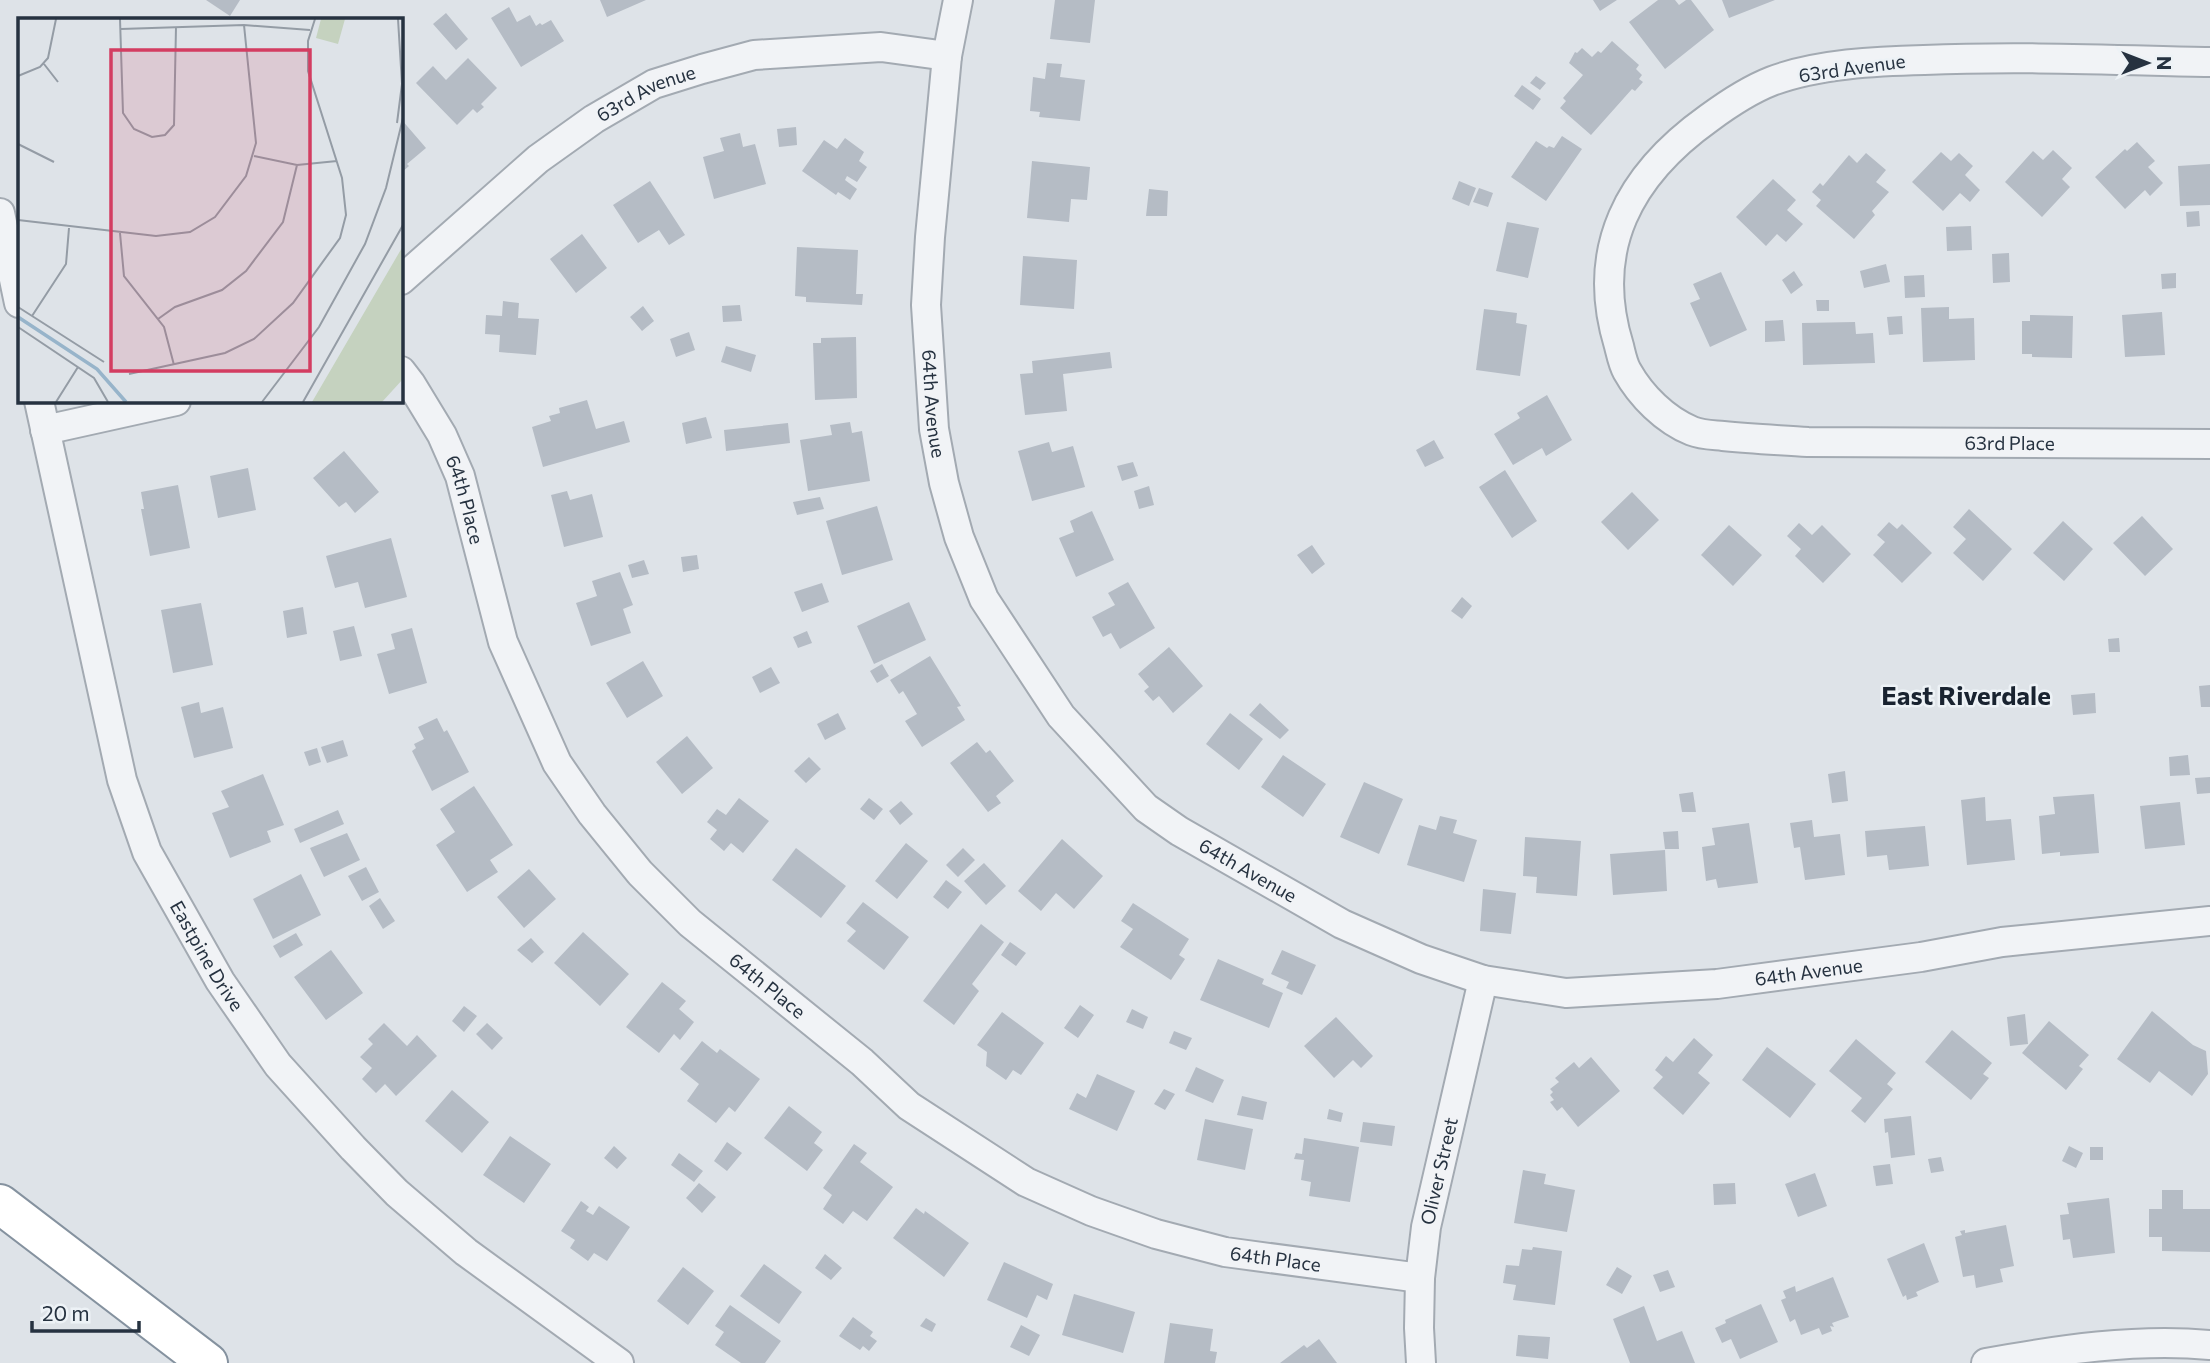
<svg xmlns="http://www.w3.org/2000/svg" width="2210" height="1363" font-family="Commissioner,sans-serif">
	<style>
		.building { fill: #b5bcc5 }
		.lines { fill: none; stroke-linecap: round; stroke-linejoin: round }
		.street-casing { stroke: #a3aab2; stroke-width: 32 }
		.highway-casing { stroke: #85929f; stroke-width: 42 }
		.street { stroke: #f1f3f6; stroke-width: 28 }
		.highway { stroke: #fff; stroke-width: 38 }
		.labels { text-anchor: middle; stroke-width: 5; stroke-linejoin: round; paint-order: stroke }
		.street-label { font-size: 19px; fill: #263240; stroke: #edf2f6 }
		.district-label { font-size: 26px; font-weight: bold; fill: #192330; stroke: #edf2f6 }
		.inset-river { fill: none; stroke: #97b4ca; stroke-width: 3.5 }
		.inset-road { fill: none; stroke: #949ca5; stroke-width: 2 }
		.view { fill: #d33d61; fill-opacity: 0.15; stroke: #d33d61; stroke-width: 3.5 }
		.inset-edge { fill: none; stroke: #263240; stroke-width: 3.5 }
	</style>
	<rect width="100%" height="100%" fill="#dee3e8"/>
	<path class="building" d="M206,0H240L230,16Z
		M600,0H646L607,17Z
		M1055,0H1095L1090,43L1050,39Z
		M1593,0H1617L1600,11Z
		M1658,0H1675L1679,5L1686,0H1691L1714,30L1665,69L1629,22Z
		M1722,0H1775L1729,18Z
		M509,7L517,22L530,15L536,26L540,23L542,25L551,20L564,41L521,67L491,18Z
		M446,13L468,39L456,50L433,24Z
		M1612,41L1639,65L1636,69L1642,75L1639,79L1643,82L1635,91L1632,89L1591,135L1560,108L1566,101L1563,98L1583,75L1569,63L1575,52L1577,53L1582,48L1592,57L1598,51L1601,53Z
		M468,58L497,88L481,104L484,107L477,113L473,109L457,125L416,83L433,66L446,80Z
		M1047,63L1062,64L1060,77L1085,80L1080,121L1039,117L1040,112L1030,111L1033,77L1045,79Z
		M1536,76L1546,83L1540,90L1530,83Z
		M1522,85L1541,99L1533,110L1514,96Z
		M401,119L426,148L407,164L409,166L401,173Z
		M796,127L797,145L779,147L777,129Z
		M740,133L743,147L755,144L766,184L714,199L703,157L724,151L720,138Z
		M1562,136L1582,149L1546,201L1511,177L1536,141L1547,148L1549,146L1554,148Z
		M845,138L864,152L859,161L867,167L857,182L847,176L845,180L857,189L850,200L838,192L836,195L802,171L824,140L837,149Z
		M2137,142L2155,161L2148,167L2163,183L2150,196L2145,190L2125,209L2095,177L2125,149L2127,151Z
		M2053,150L2072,168L2062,179L2070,187L2042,217L2005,182L2033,151L2043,160Z
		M1941,152L1951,161L1959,153L1973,166L1965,175L1980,190L1970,202L1960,193L1943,211L1912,182Z
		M1866,153L1886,170L1876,182L1889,192L1872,211L1875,215L1854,239L1816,206L1821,200L1812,192L1820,183L1823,186L1849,155L1857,163Z
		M1032,161L1090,167L1087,200L1071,199L1069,222L1027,218Z
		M2210,164V205L2180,206L2178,166Z
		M1773,179L1796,200L1787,210L1803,224L1786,242L1777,234L1766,246L1736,217Z
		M650,181L685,235L669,245L659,230L638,243L613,205Z
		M1459,181L1476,188L1469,206L1452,199Z
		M1479,188L1493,193L1488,207L1473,202Z
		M1149,189L1168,191L1167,216H1146Z
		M2199,211L2200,226L2187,227L2186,212Z
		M1507,222L1539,228L1528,278L1496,271Z
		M1971,226L1972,250L1947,251L1946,227Z
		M582,234L607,268L576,293L550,259Z
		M797,247L858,250L856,294H863L862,305L806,302V297L795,296Z
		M2009,253L2010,282L1993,283L1992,254Z
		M1023,256L1077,260L1074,309L1020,305Z
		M1886,264L1890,282L1864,288L1860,271Z
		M1794,271L1803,285L1791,294L1782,280Z
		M1721,272L1747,330L1710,347L1690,303L1700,299L1693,284Z
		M2176,273V288L2162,289L2161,274Z
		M1924,275L1925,297L1905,298L1904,276Z
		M1816,300H1829V311H1817Z
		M503,301L519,303L518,318L539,319L536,355L499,352L500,335L485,334L486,315L502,316Z
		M740,305L742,321L723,322L722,306Z
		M643,306L654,321L642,331L630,317Z
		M1949,307V319L1974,318L1975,360L1923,362L1921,308Z
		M1484,309L1517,313L1516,323L1527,325L1520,376L1476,370Z
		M2162,312L2165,355L2125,357L2122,315Z
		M2030,315L2073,316L2072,358L2032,357V354H2022V321H2030Z
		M1902,316L1903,334L1889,335L1887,317Z
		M1783,320L1785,341L1765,342V321Z
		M1855,322L1856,334L1873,333L1875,363L1803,365L1802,323Z
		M689,332L695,350L676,357L670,339Z
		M856,337L857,398L815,400L813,343H821V338Z
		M726,346L756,355L751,372L721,362Z
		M1110,352L1112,368L1063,374L1067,411L1025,415L1020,374L1033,373L1032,361Z
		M1547,395L1572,440L1546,456L1542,448L1513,465L1494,434L1520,418L1517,413Z
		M587,400L596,429L624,421L630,442L543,467L532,427L551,421L549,416L560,413L559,408Z
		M706,417L712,438L686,444L682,423Z
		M850,422L852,433L862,431L870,481L808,491L800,440L832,435L830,425Z
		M788,423L790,443L726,451L724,430Z
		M1434,440L1444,458L1425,467L1416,450Z
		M1049,442L1052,452L1073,446L1085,487L1032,501L1018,451Z
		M344,451L379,492L355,513L346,502L339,507L313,478Z
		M1133,462L1138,476L1122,481L1117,466Z
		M248,468L256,510L218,518L210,476Z
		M1505,470L1537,521L1512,538L1479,487Z
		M178,485L190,548L150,556L141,509H144L141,492Z
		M1149,486L1154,505L1139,509L1134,491Z
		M567,491L570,500L592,494L603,537L564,547L551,495Z
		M1632,492L1659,520L1628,550L1601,522Z
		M820,497L824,509L797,515L793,502Z
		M877,506L893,560L842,575L826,521Z
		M1969,509L2012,549L1983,581L1953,553L1966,539L1953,527Z
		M1092,511L1114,560L1076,577L1059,538L1074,532L1070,521Z
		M2142,516L2173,549L2145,576L2113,543Z
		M2063,521L2093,549L2064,581L2033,553Z
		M1889,522L1897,529L1902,524L1932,553L1902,583L1873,555L1885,542L1877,535Z
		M1799,523L1812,535L1822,525L1851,554L1823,583L1795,556L1801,549L1787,536Z
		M1729,525L1762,555L1733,586L1701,555Z
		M391,538L407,597L365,608L358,582L335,588L326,556Z
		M1312,545L1325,564L1312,574L1297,555Z
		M697,555L699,569L683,572L681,557Z
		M644,560L649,574L632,578L628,565Z
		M620,572L633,605L623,609L631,633L591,646L576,603L597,596L592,581Z
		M1128,582L1155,628L1120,649L1111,633L1103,637L1092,617L1115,605L1108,593Z
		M822,583L829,602L802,612L794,592Z
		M1462,597L1472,606L1462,619L1451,611Z
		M909,602L926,640L874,664L857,626Z
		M201,603L213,665L173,673L161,610Z
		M303,607L307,634L287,638L283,611Z
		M354,626L362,656L340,661L333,631Z
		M412,628L427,683L389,694L377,654L395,649L391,634Z
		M807,631L812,643L798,648L793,637Z
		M2119,638L2120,652H2109L2108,639Z
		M1169,647L1203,686L1173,713L1159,696L1153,701L1144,691L1149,687L1138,674Z
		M930,656L961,706L957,707L965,720L922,747L905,721L917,714L903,691L899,694L890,680Z
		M643,661L663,696L627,718L606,683Z
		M882,664L889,676L877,683L870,671Z
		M771,667L780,683L760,693L752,677Z
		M2210,685V707H2201L2199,686Z
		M2095,693L2096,713L2073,715L2071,695Z
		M199,702L201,713L223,707L233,748L194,758L181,707Z
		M1260,703L1289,730L1280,739L1249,715Z
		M838,713L846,729L825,740L817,724Z
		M1230,713L1263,739L1239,770L1206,744Z
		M437,718L444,732L447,730L469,772L432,791L412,751L416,748L414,744L424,739L418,727Z
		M687,736L713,768L682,794L656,762Z
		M343,740L348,756L327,763L321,747Z
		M977,742L986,753L990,750L1014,781L996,796L1001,803L988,812L950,763Z
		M317,748L321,762L309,766L304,752Z
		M1283,755L1326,784L1303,817L1261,787Z
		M2188,755L2190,775L2170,776L2169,757Z
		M809,757L821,769L806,783L794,771Z
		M1845,771L1848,801L1832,803L1828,774Z
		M263,774L284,825L267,831L271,842L230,858L212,813L229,807L221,791Z
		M2210,777V793L2197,794L2195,778Z
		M1364,782L1403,799L1379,854L1340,837Z
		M474,786L513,845L490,860L498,872L467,892L436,845L455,832L440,809Z
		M1693,792L1696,812H1682L1679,794Z
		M2094,794L2099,853L2060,856V852L2042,854L2039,816L2055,814L2053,797Z
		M1985,797L1986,821L2011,819L2015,860L1967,865L1961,800Z
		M739,798L769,821L743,853L731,843L724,851L710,839L717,830L707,822L717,809L726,815Z
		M869,798L883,809L874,820L860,809Z
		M901,801L913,814L900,825L889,811Z
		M2180,802L2185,845L2145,849L2140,806Z
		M338,810L344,824L300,843L294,829Z
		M1440,816L1457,820L1453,833L1477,840L1464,882L1407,865L1419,825L1436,830Z
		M1812,820L1814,837L1840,834L1845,875L1805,880L1800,847L1794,848L1790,823Z
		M1749,823L1758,883L1718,888L1716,879L1706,881L1702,847L1715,845L1712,828Z
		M1925,826L1929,866L1889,870L1887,855L1867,857L1865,831Z
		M1678,831L1679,849H1665L1663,832Z
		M347,833L360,860L324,877L310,848Z
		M1525,837L1581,841L1577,896L1536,893L1537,877L1523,876Z
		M1062,839L1103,876L1074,909L1056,893L1041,911L1018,891Z
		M906,843L928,861L897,899L875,881Z
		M796,848L846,886L821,918L772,880Z
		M963,848L975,860L958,877L946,865Z
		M1665,850L1667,891L1613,895L1610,854Z
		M984,863L1006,886L986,905L964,881Z
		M366,867L379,892L362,901L348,876Z
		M529,869L556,899L524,928L497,897Z
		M301,874L321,915L273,939L253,899Z
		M946,880L962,892L948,909L933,897Z
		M1483,889L1516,893L1511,934L1480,931Z
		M380,898L395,921L383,929L369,906Z
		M863,902L909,937L884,970L847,941L856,931L846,923Z
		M1133,903L1189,939L1179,955L1185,959L1171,980L1120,947L1133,929L1121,921Z
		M981,924L1004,942L972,984L979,991L954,1025L923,1001Z
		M583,932L629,974L600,1006L554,963Z
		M296,933L303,945L280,958L273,946Z
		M531,938L544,952L532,963L517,950Z
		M1010,942L1026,953L1016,966L1001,955Z
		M331,950L363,993L326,1020L294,977Z
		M1282,950L1316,965L1302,995L1286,988L1289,982L1271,974Z
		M1218,959L1264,979L1262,984L1283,993L1269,1028L1200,1000Z
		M662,982L686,1001L679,1009L694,1022L680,1040L674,1034L659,1053L626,1027Z
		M1080,1005L1094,1015L1078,1038L1064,1028Z
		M464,1006L477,1016L464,1032L452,1021Z
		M1132,1009L1148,1017L1143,1029L1126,1022Z
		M2152,1011L2193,1045L2206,1051L2208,1074L2192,1096L2159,1071L2150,1083L2117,1059Z
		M1002,1012L1044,1043L1021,1075L1013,1070L1006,1080L986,1066L987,1052L977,1045Z
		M2025,1014L2028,1044L2010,1046L2007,1017Z
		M1336,1017L1373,1056L1361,1068L1353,1060L1334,1078L1304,1046Z
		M2049,1021L2089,1055L2079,1066L2083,1069L2066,1090L2022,1053Z
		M384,1023L407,1046L417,1035L437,1056L396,1096L385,1084L376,1093L362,1079L372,1068L360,1057L373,1044L368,1039Z
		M487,1023L503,1038L492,1050L476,1034Z
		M1952,1030L1992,1063L1983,1074L1989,1078L1971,1100L1925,1062Z
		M1174,1031L1192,1038L1186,1050L1169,1043Z
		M1694,1038L1713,1055L1698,1073L1710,1083L1683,1115L1653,1088L1663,1077L1655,1070L1666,1056L1673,1062Z
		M1856,1039L1896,1073L1887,1084L1893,1089L1865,1123L1851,1111L1862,1098L1829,1071Z
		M702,1041L717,1053L720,1049L760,1079L735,1112L729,1107L716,1123L687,1101L699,1084L680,1069Z
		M1767,1047L1816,1084L1790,1118L1742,1080Z
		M1591,1057L1620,1091L1578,1127L1562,1107L1557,1111L1550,1102L1554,1100L1550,1095L1553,1092L1550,1089L1559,1082L1555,1078L1574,1062L1579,1068Z
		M1196,1067L1224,1080L1213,1103L1185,1091Z
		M1097,1074L1135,1091L1117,1131L1069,1109L1077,1093L1086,1098Z
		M1164,1089L1175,1094L1165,1110L1154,1104Z
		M452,1090L489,1122L462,1153L425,1121Z
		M1242,1096L1267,1102L1263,1120L1237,1115Z
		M789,1106L822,1132L814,1143L823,1150L807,1171L764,1138Z
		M1329,1109L1343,1113L1341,1122L1327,1119Z
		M1911,1116L1915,1155L1891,1158L1888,1132L1885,1133L1884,1119Z
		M1205,1119L1253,1129L1245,1170L1197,1160Z
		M1363,1122L1395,1126L1392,1146L1360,1142Z
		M510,1136L551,1164L524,1203L483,1175Z
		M1304,1138L1359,1147L1350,1202L1309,1196L1311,1182L1301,1180L1304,1160L1294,1159L1296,1153L1302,1154Z
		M727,1142L742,1153L727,1171L714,1161Z
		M854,1144L867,1153L860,1162L893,1187L867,1221L853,1211L843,1224L823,1209L832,1195L823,1188Z
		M614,1146L627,1158L617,1169L604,1158Z
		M2069,1146L2083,1153L2076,1168L2062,1161Z
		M2090,1147H2103V1160H2090Z
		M679,1153L703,1171L694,1182L671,1165Z
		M1941,1157L1944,1171L1931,1173L1928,1159Z
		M1890,1164L1893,1184L1876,1186L1873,1166Z
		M1523,1170L1546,1174L1544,1184L1575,1190L1567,1232L1514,1223Z
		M1815,1173L1827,1206L1798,1217L1785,1184Z
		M699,1183L716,1197L702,1213L686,1198Z
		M1735,1183L1736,1204L1714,1205L1713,1184Z
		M2162,1190H2183V1209H2210V1252L2162,1251V1237H2149V1209H2162Z
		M2109,1198L2115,1253L2073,1258L2070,1239L2063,1240L2060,1215L2069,1214L2067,1203Z
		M581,1201L589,1207L586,1211L593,1215L599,1206L630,1227L607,1261L594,1253L588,1261L570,1248L575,1240L561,1231Z
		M916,1208L924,1214L925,1211L969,1243L944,1277L893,1238Z
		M2006,1225L2014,1266L2000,1269L2003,1282L1976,1288L1974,1275L1963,1277L1955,1237L1962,1235L1960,1231L1965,1230V1233Z
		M1924,1243L1939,1282L1916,1292L1918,1296L1907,1300L1906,1295L1903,1297L1887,1259Z
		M1533,1247L1562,1251L1555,1305L1513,1300L1516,1285L1503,1283L1506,1265L1519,1266L1522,1249L1532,1250Z
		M825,1254L842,1268L831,1280L815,1268Z
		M1004,1262L1053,1284L1047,1300L1037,1295L1027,1318L987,1300Z
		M764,1264L802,1292L779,1324L740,1296Z
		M683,1267L714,1291L688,1325L657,1301Z
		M1617,1267L1632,1276L1622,1294L1606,1285Z
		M1668,1270L1675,1287L1660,1292L1653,1275Z
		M1833,1277L1849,1317L1832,1323L1834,1327L1830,1326L1832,1331L1822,1335L1819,1328L1801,1335L1795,1319L1790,1322L1781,1300L1786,1298L1783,1291L1795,1286L1796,1292Z
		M1074,1294L1135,1312L1123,1353L1062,1335Z
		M1761,1304L1778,1342L1740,1359L1731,1339L1722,1343L1715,1328L1726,1323L1725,1320Z
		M730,1305L781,1341L765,1363H741L715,1345L724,1332L715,1326Z
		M1644,1306L1657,1341L1682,1331L1695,1363H1630L1613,1319Z
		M853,1317L873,1332L870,1336L877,1341L869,1351L863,1346L860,1350L839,1336Z
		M926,1318L936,1324L932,1332L920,1326Z
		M1170,1323L1213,1329L1210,1351L1217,1352L1215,1363H1164Z
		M1021,1325L1040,1335L1029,1356L1010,1347Z
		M1518,1335L1550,1337L1548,1359L1516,1356Z
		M1319,1339L1337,1363H1280L1304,1345L1307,1348Z"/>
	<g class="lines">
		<g class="street-casing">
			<g id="street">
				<path id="s1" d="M958,0L947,56L930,237L926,305L934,429L944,483L959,537L984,599L1061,716L1146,808L1179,831L1342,924L1421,959L1483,980L1566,993L1717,984L1921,957L2002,942L2210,921"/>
				<path id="s2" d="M2210,62C2115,60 2019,56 1924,60C1877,61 1817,64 1772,81C1749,90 1728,104 1709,118C1629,175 1589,249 1619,346C1621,354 1623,364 1627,371C1641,396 1665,420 1692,431C1702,435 1714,435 1723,436C1752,439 1780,440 1808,442L2210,444"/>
				<path d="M0,213L19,303"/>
				<path id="s3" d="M401,280L538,159L594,119L654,84L702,69L754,55L881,47L947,56"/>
				<path id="s4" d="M401,371L411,384L442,435L460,476L503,642L557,763L592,814L640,873L690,923L862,1062L909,1106L1026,1182L1091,1211L1156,1234L1225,1252L1420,1278"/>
				<path id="s5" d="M39,401L122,780L147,852L220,981L278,1065L353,1148L397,1193L466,1252L619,1363"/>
				<path d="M45,430L176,401"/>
				<path id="s6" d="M1421,1363L1419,1328L1420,1278L1426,1227L1483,980"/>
				<path d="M1986,1363C2058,1350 2137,1338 2210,1345"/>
			</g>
		</g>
		<g class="highway-casing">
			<path id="highway" d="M0,1204L208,1363"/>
		</g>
		<use href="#street" class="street"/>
		<use href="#highway" class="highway"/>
	</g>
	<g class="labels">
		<g class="street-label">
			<text transform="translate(1852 68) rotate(-8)" y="7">63rd Avenue</text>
			<text dy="7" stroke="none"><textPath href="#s3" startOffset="310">63rd Avenue</textPath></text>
			<text dy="7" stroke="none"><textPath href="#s1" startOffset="406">64th Avenue</textPath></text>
			<text dy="7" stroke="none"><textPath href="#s2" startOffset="1213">63rd Place</textPath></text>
			<text dy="7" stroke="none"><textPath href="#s4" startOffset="145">64th Place</textPath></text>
			<text dy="7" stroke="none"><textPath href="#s1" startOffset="994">64th Avenue</textPath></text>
			<text dy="7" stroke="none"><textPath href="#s5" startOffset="584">Eastpine Drive</textPath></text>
			<text dy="7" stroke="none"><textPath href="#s1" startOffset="1582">64th Avenue</textPath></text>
			<text dy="7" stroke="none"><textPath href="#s4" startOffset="733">64th Place</textPath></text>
			<text dy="7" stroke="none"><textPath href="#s6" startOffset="194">Oliver Street</textPath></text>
			<text dy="7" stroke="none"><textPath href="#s4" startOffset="1321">64th Place</textPath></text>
		</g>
		<g class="district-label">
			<text x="1966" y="705">East Riverdale</text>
		</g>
	</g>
	<g transform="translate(18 18)">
		<rect width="385" height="385" fill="#dee3e8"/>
		<path d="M303,1H327L320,26L298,20ZM385,228V361L364,384H294Z" fill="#c5d2bf"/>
		<path class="inset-river" d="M0,299L79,351L108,384"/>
		<path class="inset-road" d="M102,1L105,95L116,111L134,119L147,117L156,107L158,9M103,11L226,7L292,12M26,46L40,64M0,58L22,49L30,40L38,1M379,105L384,66L380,1M0,126L36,144M236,138L279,147L319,143M0,202L138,218L172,214L197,199L228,158L238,125L226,7M102,215L106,258L146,309L156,347M0,289L86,344M14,298L48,246L51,210M140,301L157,289L204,272L228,253L265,204L279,147M0,309L76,360L90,384M111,356L207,335L236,321L275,285L322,220L328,197L324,160L290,53V23L297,1M38,384L60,349M244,384L301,309L347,226L368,170L385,100M285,384L385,207"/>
		<path class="view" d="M93,32H292V353H93Z"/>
		<rect width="385" height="385" class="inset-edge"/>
	</g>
	<g transform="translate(2147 63) rotate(90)" stroke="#edf2f6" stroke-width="5" paint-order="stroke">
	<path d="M0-5L12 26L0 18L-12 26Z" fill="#263240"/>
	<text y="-10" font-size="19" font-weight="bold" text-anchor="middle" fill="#263240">N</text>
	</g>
	<path d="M32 1321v10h107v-10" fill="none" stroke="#263240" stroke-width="3.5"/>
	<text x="42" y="1321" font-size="21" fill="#263240" stroke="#edf2f6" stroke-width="5" paint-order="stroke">20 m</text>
</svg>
